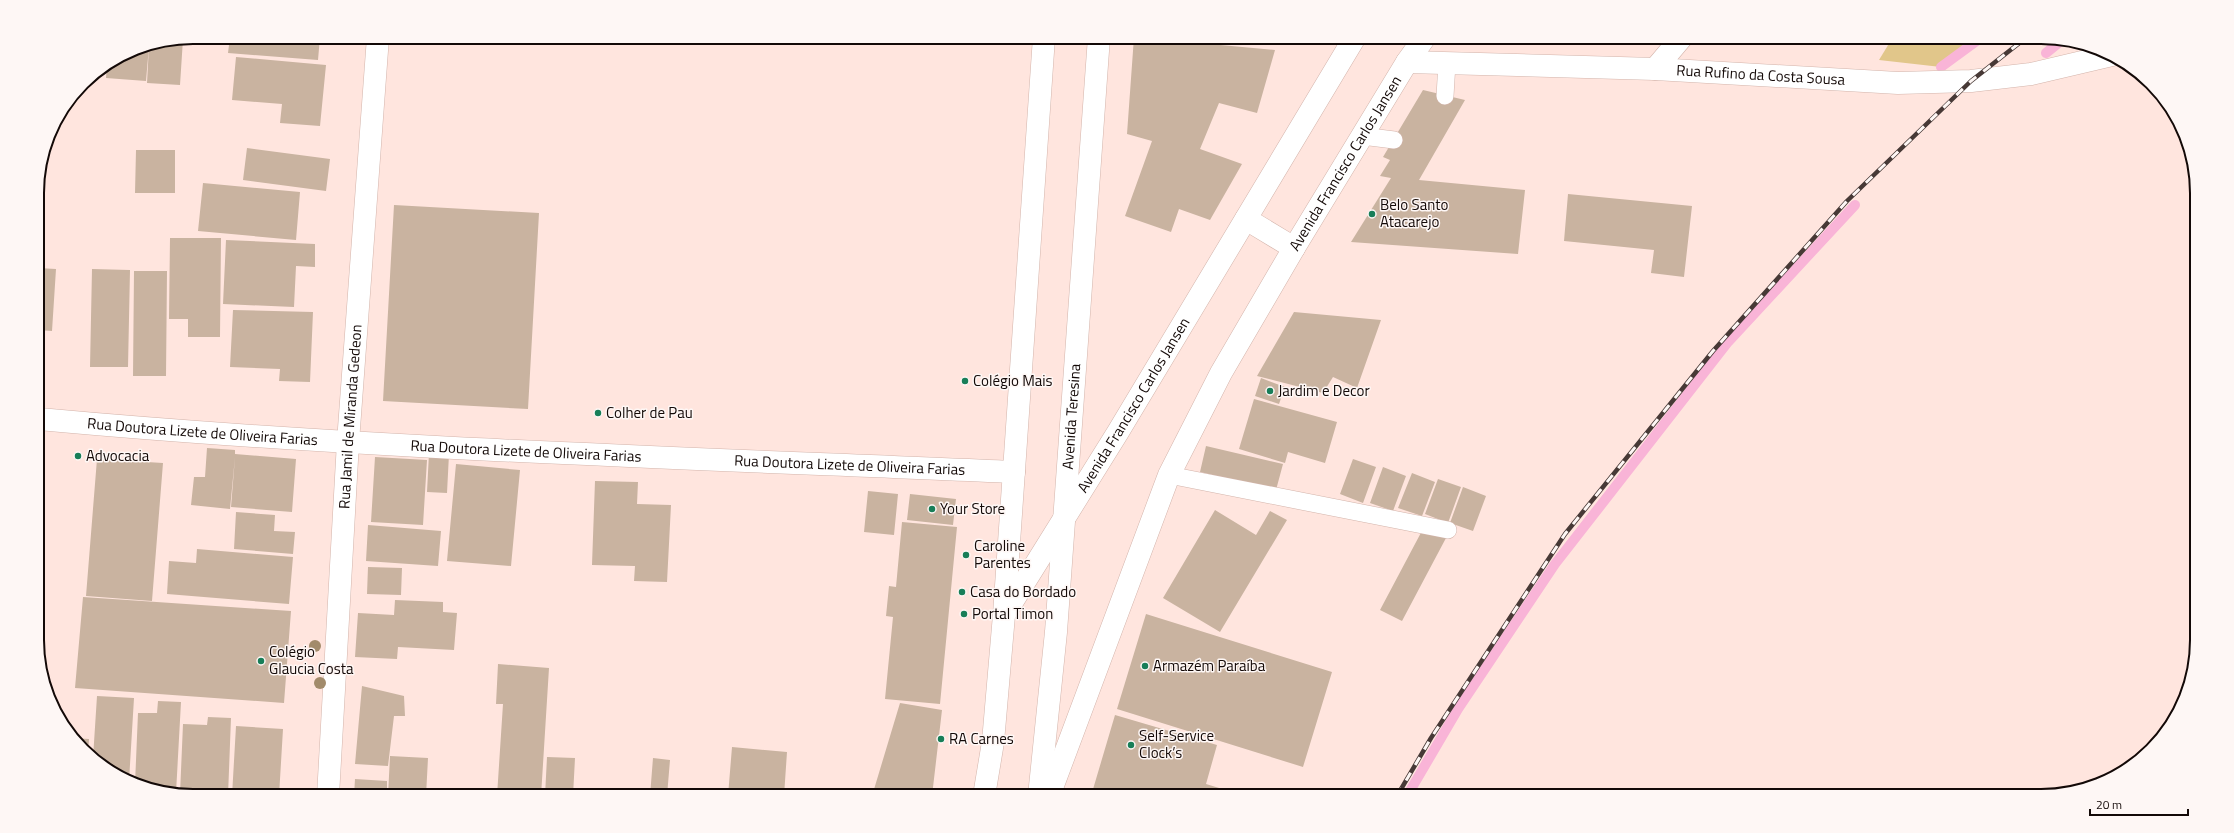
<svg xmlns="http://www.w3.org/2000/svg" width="2234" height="833" font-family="'Titillium Web',sans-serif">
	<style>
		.green { fill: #e1c68a }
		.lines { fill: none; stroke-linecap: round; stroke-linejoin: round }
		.stream { stroke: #f9b4d7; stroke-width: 10 }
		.building { fill: #c9b3a0 }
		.service-casing { stroke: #d3b4ab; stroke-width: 18 }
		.minor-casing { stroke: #d3b4ab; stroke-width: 23 }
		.tertiary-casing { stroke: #d3b4ab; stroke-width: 23 }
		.secondary-casing { stroke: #d3b4ab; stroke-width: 23 }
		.primary-casing { stroke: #d3b4ab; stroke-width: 23 }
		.service { stroke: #fff; stroke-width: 17 }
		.minor { stroke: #fff; stroke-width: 22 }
		.tertiary { stroke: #fff; stroke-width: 22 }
		.secondary { stroke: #fff; stroke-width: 22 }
		.primary { stroke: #fff; stroke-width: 22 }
		.rail-casing { stroke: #473936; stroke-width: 4.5 }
		.rail { stroke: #fef7f5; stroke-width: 3; stroke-dasharray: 9; stroke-linecap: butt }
		.tree { fill: #a28b6b }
		.poi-dot { fill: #187e58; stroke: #fef7f5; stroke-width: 1.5 }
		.labels { text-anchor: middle; stroke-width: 3; stroke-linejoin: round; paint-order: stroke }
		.street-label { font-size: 15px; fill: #130907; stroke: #fef7f5 }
		.poi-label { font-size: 15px; fill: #130907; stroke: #fef7f5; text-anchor: start }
		.rim { fill: none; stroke: #130907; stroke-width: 2 }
	</style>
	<rect width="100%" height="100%" fill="#ffe5de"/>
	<path class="green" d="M1893,37H1982L1941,67L1879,60Z"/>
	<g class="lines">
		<path class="stream" d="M2046,53L2062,40
			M1941,67L1982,37
			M1407,796L1458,709L1555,564L1728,342L1855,205"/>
	</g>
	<path class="building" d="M230,37H320L318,60L228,53Z
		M1134,37L1275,50L1257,113L1219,103L1200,149L1242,164L1210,220L1179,209L1171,232L1125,216L1152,141L1127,134Z
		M183,39L180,85L147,83L149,46Z
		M149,46L146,81L106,78L107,65L134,49Z
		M236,57L326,65L320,126L280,123L282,104L232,100Z
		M1423,90L1465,100L1419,180L1525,190L1518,254L1351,242L1391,178L1380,176L1390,160L1383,157Z
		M247,148L330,159L326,191L243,180Z
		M136,150H175V193H135Z
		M203,183L300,192L296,240L198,231Z
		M1568,194L1692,206L1684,277L1651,273L1654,250L1564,241Z
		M394,205L539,213L528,409L383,401Z
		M170,238H221L220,337H188V319H169Z
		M226,240L315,244V267L296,266L294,307L223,304Z
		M38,268L56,269L52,331L38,330Z
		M92,269L130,270L128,367H90Z
		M134,271H167L166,376H133Z
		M233,310L313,312L310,382L279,381L280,369L230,367Z
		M1294,312L1381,320L1357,388L1333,377L1323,393L1257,376Z
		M1261,378L1285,387L1279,404L1255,396Z
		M1254,399L1337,422L1325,463L1288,452L1285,463L1239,449Z
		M1206,446L1283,464L1276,490L1200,472Z
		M207,448L235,450V454L296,459L292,512L231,507L235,457L230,509L191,505L194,477H205Z
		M429,453L449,454L447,493L427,492Z
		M375,457L427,460L423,525L371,522Z
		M97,459L163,463L152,601L86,596Z
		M1353,459L1376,467L1363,503L1340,494Z
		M456,464L520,470L511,566L447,561Z
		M1383,467L1406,476L1393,511L1370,503Z
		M1412,473L1435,482L1422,516L1398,508Z
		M1438,479L1461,487L1448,523L1425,514Z
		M595,481L638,482L637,504L671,505L667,582L634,581L635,566L592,565Z
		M1463,487L1486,496L1473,531L1450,523Z
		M868,491L898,494L894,535L864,532Z
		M910,494L956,499L953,525L907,520Z
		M1215,510L1256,535L1270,511L1287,520L1220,632L1163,598Z
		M236,512L275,515L274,531L295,532L293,554L234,549Z
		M902,522L957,527L940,704L885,699L893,617L886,616L889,586L896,587Z
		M368,525L441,531L438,566L366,561Z
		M1424,527L1446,538L1402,621L1380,610Z
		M197,549L293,557L289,604L167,594L169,561L196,563Z
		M368,567L402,568L401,595L367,594Z
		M83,597L291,611L284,703L75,688Z
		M395,600L443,602V612L457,613L454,650L398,647L397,659L355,657L358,613L394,615Z
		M1146,614L1332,672L1303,767L1117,709Z
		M498,664L549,668L541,796H497L503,704H496Z
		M362,686L404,696L405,716H394L388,766L355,764Z
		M97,696L134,698L129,781L107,770L93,758Z
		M158,701L181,702L176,793L143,788L135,784L138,713H157Z
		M900,703L942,710L932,796H872Z
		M1115,715L1217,745L1206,784L1229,791L1227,796H1091Z
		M208,717L231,718L228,796L180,794L183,724L207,725Z
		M236,726L283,729L279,796H232Z
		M72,738L89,739L88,753L76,743Z
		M732,747L787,752L784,796H728Z
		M390,756L428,758L426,796H388Z
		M547,757L575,758L573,796H545Z
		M653,758L670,760L667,796H650Z
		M355,779L387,781V796H354Z"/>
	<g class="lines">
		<g class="service-casing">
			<path id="service" d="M1445,96L1447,63
				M1362,136L1394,140
				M1169,475L1448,530"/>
		</g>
		<g class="minor-casing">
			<g id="minor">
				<path d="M1655,69L1682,37"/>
				<path id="s1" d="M39,419C363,449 689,458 1014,472"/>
				<path id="s2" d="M328,796L348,442L378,37"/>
			</g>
		</g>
		<g class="tertiary-casing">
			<g id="tertiary">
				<path id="s3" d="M1407,62L1655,69L1898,83L1971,81L2031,74L2112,55"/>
			</g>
		</g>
		<g class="secondary-casing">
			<g id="secondary">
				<path d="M1004,615L1044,37"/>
				<path id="s4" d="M1039,796L1056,632L1099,37"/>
			</g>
		</g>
		<g class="primary-casing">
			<g id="primary">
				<path d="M1246,219L1294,248"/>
				<path id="s5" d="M984,796L993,742L1004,615L1118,432L1355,37"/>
				<path id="s6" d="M1049,796L1169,475L1221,373L1294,248L1407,62L1425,37"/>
			</g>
		</g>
		<use href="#service" class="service"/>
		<use href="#minor" class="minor"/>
		<use href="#tertiary" class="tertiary"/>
		<use href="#secondary" class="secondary"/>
		<use href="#primary" class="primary"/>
		<g class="rail-casing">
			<path id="rail" d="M1397,796L1431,738L1565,534L1713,351L1847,201L1971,81L2027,37"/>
		</g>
		<use href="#rail" class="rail"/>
	</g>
	<g class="tree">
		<circle cx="315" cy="646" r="6"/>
		<circle cx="320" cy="683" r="6"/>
	</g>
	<g class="poi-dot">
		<circle cx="1372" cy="214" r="4"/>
		<circle cx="965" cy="381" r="4"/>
		<circle cx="1270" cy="391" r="4"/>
		<circle cx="598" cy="413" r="4"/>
		<circle cx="78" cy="456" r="4"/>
		<circle cx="932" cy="509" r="4"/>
		<circle cx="966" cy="555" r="4"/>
		<circle cx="962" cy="592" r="4"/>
		<circle cx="964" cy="614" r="4"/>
		<circle cx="261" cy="661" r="4"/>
		<circle cx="1145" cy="666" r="4"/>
		<circle cx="941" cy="739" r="4"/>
		<circle cx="1131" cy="745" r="4"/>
	</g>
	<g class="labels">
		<g class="street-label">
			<text dy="5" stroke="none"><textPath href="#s3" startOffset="354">Rua Rufino da Costa Sousa</textPath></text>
			<text dy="5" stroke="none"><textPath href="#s6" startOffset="701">Avenida Francisco Carlos Jansen</textPath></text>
			<text dy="5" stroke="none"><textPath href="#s5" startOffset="429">Avenida Francisco Carlos Jansen</textPath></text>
			<text dy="5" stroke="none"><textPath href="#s2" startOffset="380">Rua Jamil de Miranda Gedeon</textPath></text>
			<text dy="5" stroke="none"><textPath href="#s4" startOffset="381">Avenida Teresina</textPath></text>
			<text dy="5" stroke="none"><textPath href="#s1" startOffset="164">Rua Doutora Lizete de Oliveira Farias</textPath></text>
			<text dy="5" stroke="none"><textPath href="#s1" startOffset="488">Rua Doutora Lizete de Oliveira Farias</textPath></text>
			<text dy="5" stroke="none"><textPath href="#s1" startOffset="812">Rua Doutora Lizete de Oliveira Farias</textPath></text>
		</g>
		<g class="poi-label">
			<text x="1380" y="210">Belo Santo<tspan x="1380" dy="17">Atacarejo</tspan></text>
			<text x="973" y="386">Colégio Mais</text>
			<text x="1278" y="396">Jardim e Decor</text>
			<text x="606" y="418">Colher de Pau</text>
			<text x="86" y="461">Advocacia</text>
			<text x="940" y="514">Your Store</text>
			<text x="974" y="551">Caroline<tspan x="974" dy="17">Parentes</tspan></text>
			<text x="970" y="597">Casa do Bordado</text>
			<text x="972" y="619">Portal Timon</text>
			<text x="269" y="657">Colégio<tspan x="269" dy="17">Glaucia Costa</tspan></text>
			<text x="1153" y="671">Armazém Paraíba</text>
			<text x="1139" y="741">Self-Service<tspan x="1139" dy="17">Clock’s</tspan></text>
			<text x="949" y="744">RA Carnes</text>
		</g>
	</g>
	<path d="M0 0H2234V833H0ZM193 44H2041A149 149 0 0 1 2190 193V640A149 149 0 0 1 2041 789H193A149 149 0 0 1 44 640V193A149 149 0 0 1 193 44Z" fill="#fef7f5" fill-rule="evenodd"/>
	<path class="rim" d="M193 44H2041A149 149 0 0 1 2190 193V640A149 149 0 0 1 2041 789H193A149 149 0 0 1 44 640V193A149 149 0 0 1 193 44Z"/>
	<path d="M2090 809v6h98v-6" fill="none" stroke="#130907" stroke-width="2"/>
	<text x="2096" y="809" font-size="12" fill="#130907" stroke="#fef7f5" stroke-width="3" paint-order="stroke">20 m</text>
</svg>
